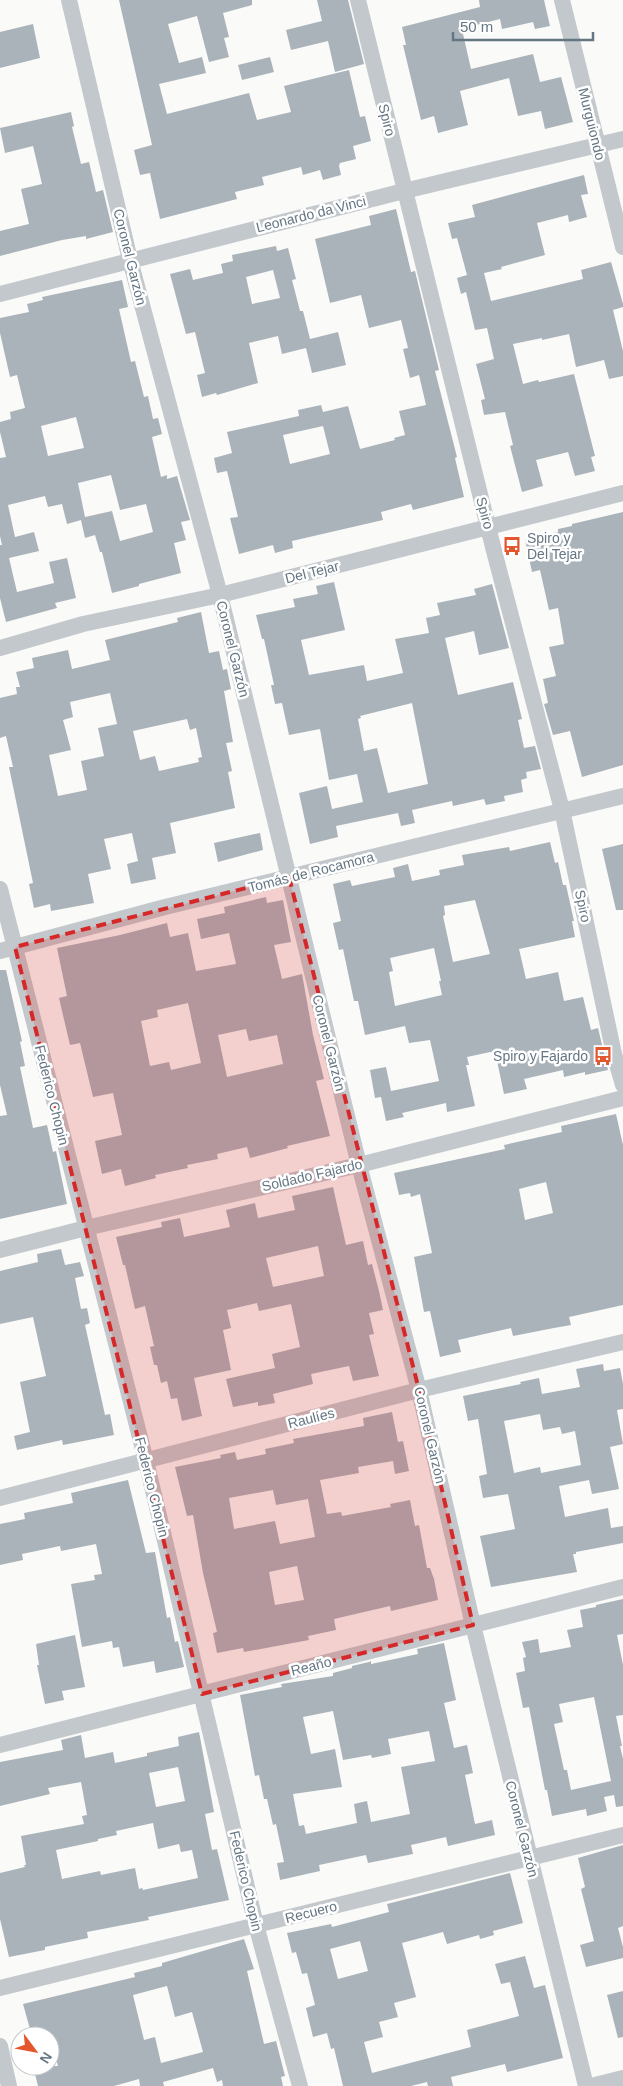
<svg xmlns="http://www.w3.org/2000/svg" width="623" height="2086" font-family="Arial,sans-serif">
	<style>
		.building { fill: #aab3b9; fill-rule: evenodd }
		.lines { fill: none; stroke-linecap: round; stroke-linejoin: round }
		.minor { stroke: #c3c8cc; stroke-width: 16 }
		.marked { fill: #d62828; fill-opacity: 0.2; stroke: #d62828; stroke-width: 4; stroke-dasharray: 10 6; stroke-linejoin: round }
		.labels { text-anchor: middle; stroke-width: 5; stroke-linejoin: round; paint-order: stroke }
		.street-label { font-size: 14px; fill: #657683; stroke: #fff }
		.poi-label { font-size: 14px; fill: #657683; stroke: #fff; text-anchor: start }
	</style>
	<rect width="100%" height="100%" fill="#fafaf8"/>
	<path class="building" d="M119,0H252V5L223,13L229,37L224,38L229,57L209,62L197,16L168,24L179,63L202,57L206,73L159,84L167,114L249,93L257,120L291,112L284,86L349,70L360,117L365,116L371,141L353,146L356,159L340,163L339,166L341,175L323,180L320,170L303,175L301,167L262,177L264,185L235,192L237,199L160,219L150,173L140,175L134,150L152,145Z
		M317,0H348L364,64L335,72L328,41L291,50L286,30L322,21Z
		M479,0H544L550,26L535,29L533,22L502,29L500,19L472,26L473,31L463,34L471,69L533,54L540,82L561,77L573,122L545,129L541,111L518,116L509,78L460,91L468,125L438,133L434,116L421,120L403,45H406L402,27L480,7Z
		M33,24L40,58L0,68V32Z
		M270,57L274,72L242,80L238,65Z
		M71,112L74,126L72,127L81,164L89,162L96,192L103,190L113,232L86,239V236L62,240L0,256V231L29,224L21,189L42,184L33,146L5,153L0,128Z
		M584,175L588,194L581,195L587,217L569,222L568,215L537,223L545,255L501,267L502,269L484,273L491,301L583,279L581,270L611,262L623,304V307L613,310L623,351V376L609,379L604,360L576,367L569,334L542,340V338L513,344L523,384L538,380L539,382L574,374L595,456L591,457L595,471L575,476L568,452L536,460L543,486L522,492L510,446L513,445L505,412L484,415L481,400L485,399L476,364L494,359L487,328L475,330L466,292L461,294L457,278L467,275L457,238L452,239L448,223L475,217L472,205Z
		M396,209L411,272L415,271L439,370L435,371L457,457L455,458L464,497L413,510L411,504L381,512L383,520L292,541L293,548L275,553L273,545L239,554L230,518L238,517L227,471L217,473L214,458L232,453L227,432L299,416L298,410L321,405L323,412L348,406L360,449L395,440L394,438L405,435L399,411L426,405L419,375L410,378L403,349L408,348L401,320L369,328L361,295L330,303L315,239L371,225L369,216ZM323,426L330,454L290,464L283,435Z
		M276,246L277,251L288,248L296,279L292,280L300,311H303L310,339L338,332L346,365L312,373L306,348L282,354L278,336L249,343L258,383L217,395L216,393L202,397L197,375L205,373L195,332L186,334L170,274L190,269L193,280L223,273L221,264L233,261L232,255ZM273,270L280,298L252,304L246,277Z
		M122,280L128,307L119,309L131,362L135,361L144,397L148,396L153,419L158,418L162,434L152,437L161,477L167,475V479L177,476L190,520L181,522L186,540L174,543L181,573L139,584V586L112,593L102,552H100L95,535L85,538L81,520L67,524L62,504L48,507L45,496L8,505L15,537L34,532L39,551L9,558L17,592L54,583L49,562L67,558L76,598L55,603L57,608L6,622L0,598V545H2L0,536V458L6,457L0,432V422L11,419L10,412L25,408L17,375L10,377L0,333V318L29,312L27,304L43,300L42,297ZM76,417L84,448L48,456L41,426ZM111,475L120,510L146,504L153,532L120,541L112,511L85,517L78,483Z
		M623,512V765L582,777L570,731L553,735L544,704L548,703L543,679L556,676L549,647L564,644L558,608L549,610L540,570L532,572L525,539L558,532V529L572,526V524Z
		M334,582L345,630L301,640L309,675L364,665L367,681L403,673L395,639L429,633L426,618L440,615L437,603L476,595L474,589L492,584L509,648L479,655L474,631L445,638L458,695L513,682L522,719L518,720L524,748L535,746L541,769L526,772L527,778L521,780L523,792L504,796L505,801L486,805L484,799L453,806L452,801L412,810L415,823L401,826L398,813L336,826L338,837L310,844L299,793L327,786L332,809L363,802L357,774L329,780L320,729L289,735L282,703L275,704L271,685H274L264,639H262L256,615L295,607L293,599L318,594L316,586ZM412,703L428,784L388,793L377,748L364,751L358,719L361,718L360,716Z
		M201,612L209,653L219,651L223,670L227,669L231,689L224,691L233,742L226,743L232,771L228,772L235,808L170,823L176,853L152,858L156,879L131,884L127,864L138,861L132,833L104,839L111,869L88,874L94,903L51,911L50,904L34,908L29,884L33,883L9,767H13L6,736L0,738V698L17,694L16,687H20L16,672L34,668L32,658L68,650L72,669L110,660L105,640L178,622L177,618ZM110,693L117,724L98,728L104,756L81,761L87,790L58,796L49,755L71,750L63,720L73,717L70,702ZM187,719L190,730L196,728L202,757L198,758L199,762L159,771L155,756L140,760L133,731Z
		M260,833L263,850L218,862L214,843Z
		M550,842L555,863L558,862L563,885H566L574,921H572L575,937L519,949L526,979L558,972L564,1001L583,997L591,1030L598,1028L608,1070L585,1075V1072L564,1077L563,1070L524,1079L527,1089L504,1094L495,1051L467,1057L469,1065H466L475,1106L447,1112L446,1103L402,1113L404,1117L386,1121L381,1097L375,1098L370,1070L386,1067L391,1091L439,1081L430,1040L409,1043L405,1026L365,1035L358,1001H354L343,949L339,950L333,923L341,921L333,884L350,880L352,886L395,877L393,868L408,864L412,881L440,875L439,870L464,865L462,855L509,847L510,851ZM475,900L490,954L453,962L443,916L445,915L444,906ZM434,948L441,981H439L442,995L395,1006L389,972L393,971L390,958Z
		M623,844V910H616L602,849Z
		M266,897L267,903L283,900L291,942L274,945L282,979L302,974L313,1035L324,1079L316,1081L330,1136L287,1146L288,1148L250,1158L247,1147L217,1154L218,1159L187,1165L188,1168L155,1175L156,1178L125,1186L121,1169L102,1174L95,1141L122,1135L113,1093L93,1097L80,1043L70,1045L59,998L67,996L57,948L120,935L167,923L170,937L188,933L196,971L236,964L229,933L201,939L197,919L225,913L224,907ZM188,1003L201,1063L171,1070L169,1062L150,1066L141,1021L158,1017L157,1010ZM246,1029L249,1041L277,1035L283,1064L227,1077L218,1035Z
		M0,970H6L22,1041L20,1042L25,1066L20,1067L33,1128L47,1125L53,1152L56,1151L67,1204L0,1219V1116L7,1115L0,1085Z
		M616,1114L623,1145V1305L569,1317L571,1325L554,1328L513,1336L511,1328L458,1340L461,1352L440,1357L430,1311L424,1312L414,1257L432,1253L420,1194L411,1197L410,1193L399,1195L394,1173L505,1149L504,1145L562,1132L561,1126ZM546,1182L553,1213L525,1220L519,1189Z
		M333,1187L346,1245L363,1241L368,1265L372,1264L379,1291L383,1310L369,1313L374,1334L369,1335L379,1376L353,1381L349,1366L311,1374L313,1384L273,1394L275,1403L258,1406V1402L233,1407L226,1379L275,1368L272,1354L300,1347L291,1304L259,1311L257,1303L227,1310L231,1328L223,1330L231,1370L194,1378L202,1416L182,1421L177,1398L171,1399L167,1381L161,1383L157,1365H154L150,1347L154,1346L145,1306L135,1309L125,1265H123L116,1237L162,1227L161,1222L180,1218L184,1237L230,1227L226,1210L255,1203L258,1218L295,1210L292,1196ZM318,1246L324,1276L273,1287L266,1258Z
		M61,1249L65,1265L80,1262L84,1276L75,1278L81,1309L87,1308L90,1323L85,1325L105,1415L110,1414L114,1435L63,1445L62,1440L17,1450L14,1436L30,1432L20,1382L46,1376L33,1317L0,1324V1271L38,1262L37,1254Z
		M603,1364L604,1371L620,1368L623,1384V1409L617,1410L623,1444L610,1447L619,1489L592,1494L589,1480L559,1486L565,1517L608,1508L611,1528L623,1526V1543L576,1552V1554H573L577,1572L491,1587L480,1536L515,1529L508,1494L483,1498L479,1476L487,1474L478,1419L468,1421L463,1396L521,1384L520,1382L539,1378L542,1394L580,1387L576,1369ZM540,1414L543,1430L560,1427L562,1434L575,1431L581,1465L541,1473L540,1467L514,1473L504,1421Z
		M392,1412L398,1442L403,1441L409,1471L395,1474L393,1461L358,1467L359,1473L320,1480L327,1514L341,1512L342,1516L391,1507L390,1504L410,1500L415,1526L419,1525L427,1568H430L434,1579L438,1600L391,1611L390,1606L334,1619L336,1630L308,1636L309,1640L244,1652L243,1648L217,1653L213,1633L217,1632L203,1573L193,1515L187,1516L175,1467L221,1458L220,1455L235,1452L237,1460L266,1454L265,1449L294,1443L293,1439L364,1426L363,1418ZM273,1490L276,1505L308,1499L315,1537L280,1544L275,1521L234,1529L229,1498ZM297,1566L304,1600L275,1605L269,1572Z
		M128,1480L146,1553L155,1552L167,1618L170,1617L175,1642L178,1641L184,1667L156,1673L154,1661L123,1667L119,1647L113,1648L112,1641L82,1647L71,1584L95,1580L94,1575L102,1574L96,1544L61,1551L60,1546L22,1554L23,1560L0,1565V1524L25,1519L24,1513L73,1503L71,1493Z
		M623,1599V1634L617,1635L623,1665V1715L616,1716L622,1746H620L623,1759V1806L616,1807L614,1795L604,1797L607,1811L587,1816L586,1809L552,1816L547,1790H545L529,1707L523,1708L516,1673L525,1671L523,1658L526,1657L522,1642L538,1639L540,1653L571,1647L567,1630L583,1627L580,1610L596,1607V1605ZM594,1697L611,1781L571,1790L567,1770H564L554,1724L563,1722L559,1704Z
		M75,1635L85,1687L62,1691L64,1700L45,1704L37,1665H39L36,1644Z
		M444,1643L456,1700L444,1703L454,1748L467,1745L473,1773L465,1775L475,1824L492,1820L495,1835L448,1846L446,1837L411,1845L413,1854L368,1863L366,1855L319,1865L320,1871L280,1880L277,1863L284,1862L276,1824L273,1825L267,1799H264L259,1775L255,1776L240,1695L282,1687L281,1684L333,1676V1673L352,1668V1666L369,1662L371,1661V1664L418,1654L417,1649ZM333,1711L343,1760L371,1755L372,1758L391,1754L388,1739L429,1731L435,1761L401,1767L410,1814L371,1822L367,1801L354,1804L357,1823L306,1834L304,1825L299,1826L293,1794L342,1787L335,1749L311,1754L303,1717Z
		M199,1732L214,1812L205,1814L212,1850L217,1849L229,1900L148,1917L149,1920L87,1932L88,1938L45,1947V1950L9,1957L0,1919V1873L25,1867L24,1865H26L21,1836L84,1824L82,1816L87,1815L81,1782L48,1788L50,1794L0,1806V1762L63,1750L61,1740L81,1735L85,1758L113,1752L115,1763L147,1756V1753L179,1746L178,1737ZM178,1767L185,1801L156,1807L149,1773ZM153,1823L158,1849L179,1844L181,1852L192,1850L198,1878L143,1890L142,1888L139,1889L135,1868L101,1875L100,1871L62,1879L56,1850L98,1841V1839L117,1835L116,1831Z
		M623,1845V1926L618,1928L623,1947V1958L586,1967L580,1945L594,1941L581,1889L585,1887L578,1858Z
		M510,1873L523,1923L493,1931L494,1935L480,1939L479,1935L447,1944L443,1932L402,1943L416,1997L394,2003L398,2017L379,2022L383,2037L364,2042L372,2073L471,2047L467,2030L519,2016L510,1982L501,1984L495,1964L525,1956L534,1988L545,1985L563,2058L507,2072L505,2064L451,2077L453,2086H428L427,2082L411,2086H343L334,2048L331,2049L327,2033L313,2037L306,2008L315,2005L307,1973L302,1974L296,1952L292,1953L287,1933L331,1924L332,1927L389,1912L387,1904ZM360,1941L368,1971L338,1979L330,1949Z
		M244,1939L254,1969L247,1971L264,2044L276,2041L285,2076L281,2077L283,2086H223L222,2080L217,2082L213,2068L163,2082L164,2086H140L139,2079L114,2086H38L33,2066H58L50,2036H32L23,2004L135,1977L134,1973L162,1966V1963ZM167,1986L175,2017L192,2012L203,2052L161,2063L155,2037L144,2040L133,1995Z
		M623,1991V2037L618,2038L607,1995Z"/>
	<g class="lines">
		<path class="minor" d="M69,0L130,260L220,595L359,1165L419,1390L473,1625L586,2086
			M358,0L494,551L562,810L614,1054L623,1085
			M562,0L623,247
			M0,294L404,191L623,139
			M0,648L83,624L220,595L623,493
			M0,889L146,1461L256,1925L300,2086
			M0,951L165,907L623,796
			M0,1250L86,1228L359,1165L623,1098
			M0,1498L419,1390L623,1342
			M0,1745L623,1587
			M0,1988L623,1835
			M0,2046L9,2086
			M591,2086L623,2078"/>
	</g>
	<path class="marked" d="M289,877L419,1390L473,1625L202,1694L15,947Z"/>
	<defs>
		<g id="bus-bare" transform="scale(1.5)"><path d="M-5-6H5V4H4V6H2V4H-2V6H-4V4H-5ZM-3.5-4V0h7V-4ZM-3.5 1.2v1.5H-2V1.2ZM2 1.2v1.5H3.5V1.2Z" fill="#e4572e" stroke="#fff" stroke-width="2.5" paint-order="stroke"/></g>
	</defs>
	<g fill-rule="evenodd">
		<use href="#bus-bare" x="512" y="546"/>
		<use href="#bus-bare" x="603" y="1056"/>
	</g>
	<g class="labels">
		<g class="street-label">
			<text transform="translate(387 120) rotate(76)" y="5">Spiro</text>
			<text transform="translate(592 124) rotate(76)" y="5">Murguiondo</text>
			<text transform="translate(311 214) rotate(-14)" y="5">Leonardo da Vinci</text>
			<text transform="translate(130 257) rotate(76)" y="5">Coronel Garzón</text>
			<text transform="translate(485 513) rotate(75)" y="5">Spiro</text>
			<text transform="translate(312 572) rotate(-14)" y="5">Del Tejar</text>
			<text transform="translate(233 649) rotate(76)" y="5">Coronel Garzón</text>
			<text transform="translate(311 872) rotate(-14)" y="5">Tomás de Rocamora</text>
			<text transform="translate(583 906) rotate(78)" y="5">Spiro</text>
			<text transform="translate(329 1043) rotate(76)" y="5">Coronel Garzón</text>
			<text transform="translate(52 1095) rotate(76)" y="5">Federico Chopin</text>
			<text transform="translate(312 1175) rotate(-13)" y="5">Soldado Fajardo</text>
			<text transform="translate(311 1418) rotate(-14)" y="5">Raulíes</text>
			<text transform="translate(430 1435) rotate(77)" y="5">Coronel Garzón</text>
			<text transform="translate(152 1487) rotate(76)" y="5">Federico Chopin</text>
			<text transform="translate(311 1666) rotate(-14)" y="5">Reaño</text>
			<text transform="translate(522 1829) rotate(76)" y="5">Coronel Garzón</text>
			<text transform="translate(246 1881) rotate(77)" y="5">Federico Chopin</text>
			<text transform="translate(311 1912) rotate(-14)" y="5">Recuero</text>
		</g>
		<g class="poi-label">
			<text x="527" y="543">Spiro y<tspan x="527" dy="16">Del Tejar</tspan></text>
			<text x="588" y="1061" text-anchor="end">Spiro y Fajardo</text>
		</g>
	</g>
	<g transform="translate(35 2051) rotate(122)"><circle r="24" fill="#ffffff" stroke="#c1c8cd"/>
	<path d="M0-4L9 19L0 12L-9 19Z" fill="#e4572e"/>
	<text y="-8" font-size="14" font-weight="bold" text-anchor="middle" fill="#657683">N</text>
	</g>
	<path d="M453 32v8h140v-8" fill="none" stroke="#657683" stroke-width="2.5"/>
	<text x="460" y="32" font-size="15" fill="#657683" stroke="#ffffff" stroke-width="4" paint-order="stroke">50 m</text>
</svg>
